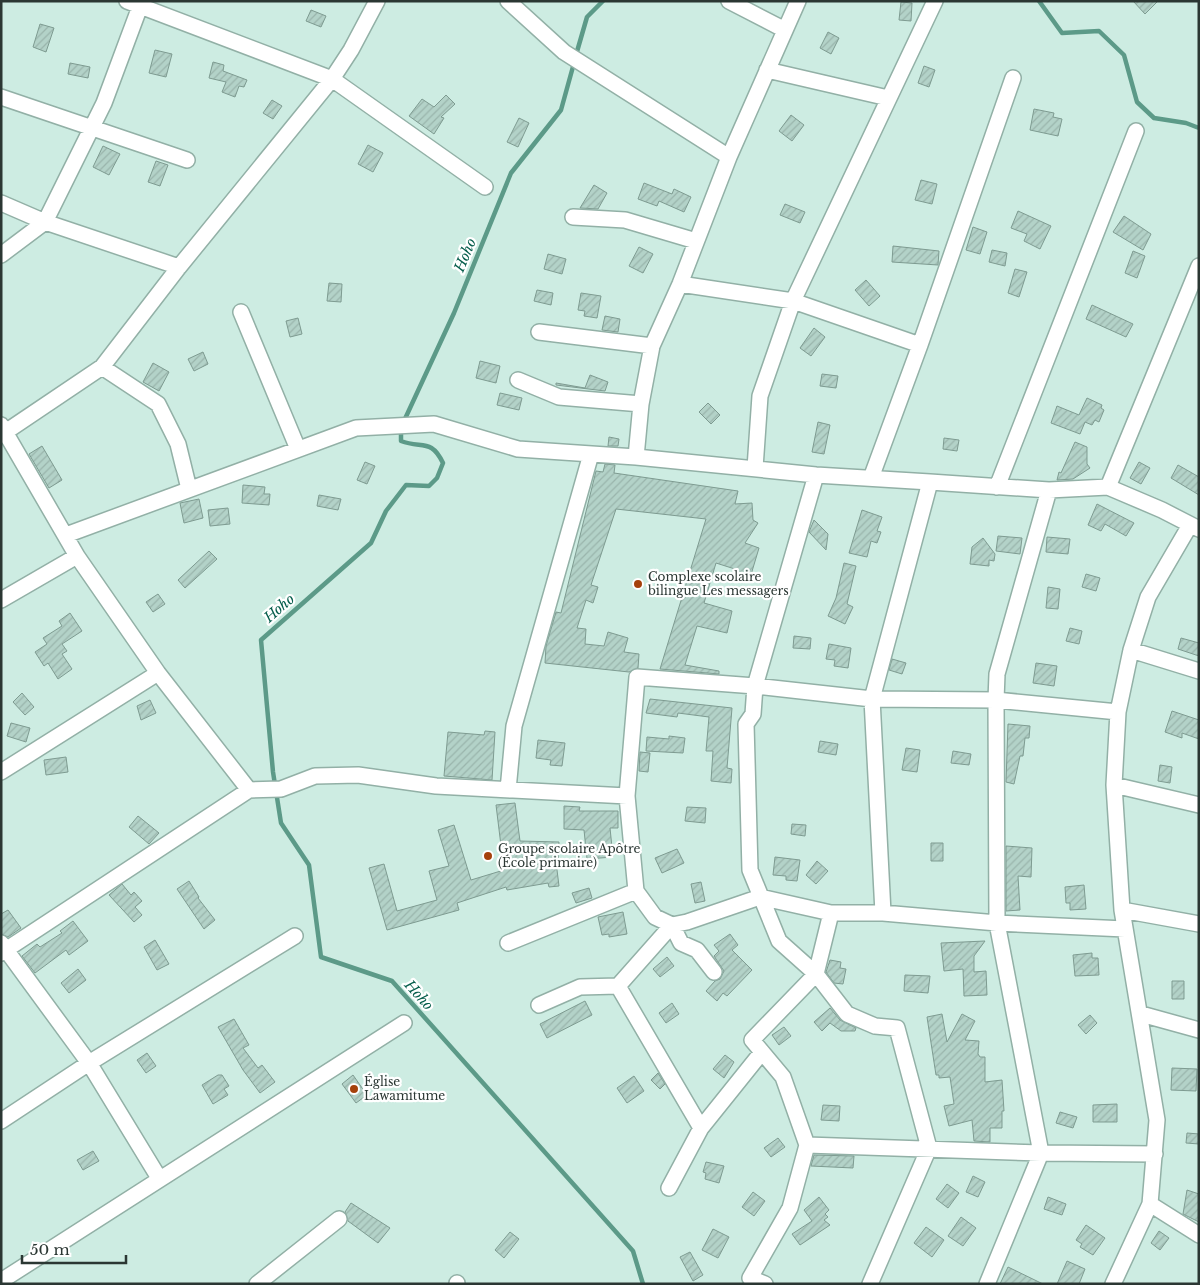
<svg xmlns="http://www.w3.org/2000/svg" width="1200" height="1285" font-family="'Libre Baskerville',serif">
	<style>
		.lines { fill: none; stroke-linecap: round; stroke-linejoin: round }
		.stream { stroke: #5c9a88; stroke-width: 4.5 }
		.building { fill: url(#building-hatch); stroke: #7e9b91 }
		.minor-casing { stroke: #92b0a6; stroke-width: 18 }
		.minor { stroke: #fff; stroke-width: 15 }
		.poi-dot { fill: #a5410b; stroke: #fff; stroke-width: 2 }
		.labels { text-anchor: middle; stroke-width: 4.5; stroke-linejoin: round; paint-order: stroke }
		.poi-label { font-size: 12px; fill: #2b3733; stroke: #fff; text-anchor: start }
		.water-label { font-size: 14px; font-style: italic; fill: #055d4b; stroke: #fff }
	</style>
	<defs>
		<pattern id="building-hatch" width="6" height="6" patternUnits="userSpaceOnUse" patternTransform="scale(1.25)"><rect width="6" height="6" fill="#b3d2c8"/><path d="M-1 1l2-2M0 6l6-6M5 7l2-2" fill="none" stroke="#9ab5ac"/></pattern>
	</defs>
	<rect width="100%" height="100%" fill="#cdece2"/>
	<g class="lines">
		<path class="stream" d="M1039,1L1062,33L1099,31L1124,55L1137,102L1154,118L1186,123L1199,128
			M576,55L587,17L603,1
			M404,421L454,313L511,173L561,110L574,63
			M401,428V441C422,449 431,438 443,463L437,478L429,486L406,485L386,511L371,543L261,640L273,772L281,823L309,865L321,957L392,981L633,1251L643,1284"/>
	</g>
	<path class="building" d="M1133,1H1158L1145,14Z
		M901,2L912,3L911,21L899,20Z
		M311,10L326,16L321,27L306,21Z
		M40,24L54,28L46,52L33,47Z
		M828,32L839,38L831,54L820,48Z
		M155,50L172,54L166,77L149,73Z
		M213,62L224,65L223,71L247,80L244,87L239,86L235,97L222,92L226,82L209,78Z
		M70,63L90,67L88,78L68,74Z
		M924,66L935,70L929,87L918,83Z
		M446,95L455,104L441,117L444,118L434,134L409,116L422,99L434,107Z
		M272,100L282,106L273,119L263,113Z
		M1034,109L1054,113L1053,117L1062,119L1058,136L1030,130Z
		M791,115L804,125L792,141L779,131Z
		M519,118L529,123L518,147L507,142Z
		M368,145L383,153L373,172L358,164Z
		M103,146L120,154L109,175L93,167Z
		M156,161L168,165L160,186L148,182Z
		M921,180L937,184L932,204L915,200Z
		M644,183L672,194L674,189L691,197L684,212L659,201L657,206L638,199Z
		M594,185L607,193L598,209L580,208Z
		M785,204L805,212L800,223L780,215Z
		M1018,211L1051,226L1040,249L1024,241L1027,234L1011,228Z
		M1124,216L1151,234L1143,250L1113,232Z
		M973,227L987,232L980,254L966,250Z
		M893,246L939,251L938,265L892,262Z
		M639,247L653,254L643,273L629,266Z
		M992,250L1007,253L1005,266L989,262Z
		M1133,251L1145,256L1137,278L1125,273Z
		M548,254L566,259L562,274L544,269Z
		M1015,269L1027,272L1019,297L1008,293Z
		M866,280L880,296L869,306L855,290Z
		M329,283L342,284L341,302L327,301Z
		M537,290L553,293L551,305L534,301Z
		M581,293L601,296L597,318L584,316L585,311L578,310Z
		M1092,305L1133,324L1126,337L1086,319Z
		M605,316L620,319L618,332L602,330Z
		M298,318L302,334L290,337L286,321Z
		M814,328L825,337L811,356L800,348Z
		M203,352L208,364L194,371L188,359Z
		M480,361L500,366L496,383L476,378Z
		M153,363L169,372L159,391L143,382Z
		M822,374L838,376L836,388L820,386Z
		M590,375L608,382L605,391L556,385V383L585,388Z
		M500,393L522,398L519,410L497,405Z
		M1087,398L1102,405L1101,408L1104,410L1099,422L1095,420L1092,425L1085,422L1080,434L1051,423L1057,406L1079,415Z
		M708,403L720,415L711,424L699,412Z
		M818,422L830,425L824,454L812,452Z
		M609,437L619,439L618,446H608Z
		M944,438L959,440L957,451L943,449Z
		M1075,442L1087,447V464L1090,468L1073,479L1057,480L1059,472L1061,473Z
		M42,446L62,480L49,488L29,454Z
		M365,462L375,466L367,484L357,480Z
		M1139,462L1150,468L1141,484L1130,478Z
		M605,464L615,465L614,473L738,491L735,504L752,503L753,520L758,523L745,543L759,548L750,578L737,574L738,570L716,563L704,603L732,611L727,633L697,626L685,665L719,671V674L660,669L706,519L616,509L591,585L598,587L593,603L586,600L577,628L586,629L585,644L604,646L608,632L628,638L624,652L639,654L638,668L629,672L545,663L546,646L556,612L561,613L596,471L603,472Z
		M1178,465L1199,477V495L1171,478Z
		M243,485L265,487L264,494H270L269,505L242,503Z
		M319,495L341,499L338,510L317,506Z
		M199,499L203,518L184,523L180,503Z
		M1097,504L1134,523L1126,536L1105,524L1101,531L1088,525Z
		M228,508L230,524L210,526L208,510Z
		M862,510L882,517L877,531L881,532L877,543L871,541L867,557L849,553Z
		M814,520L828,534L826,550L809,532Z
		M998,536L1022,538L1020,554L996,551Z
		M1047,537L1070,539L1068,554L1046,552Z
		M983,538L995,554L994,561L989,560V566L970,564L972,547Z
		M209,551L217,559L185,588L178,580Z
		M844,563L856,566L847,604L853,607L845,624L828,616L836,598Z
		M1086,574L1100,578L1096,591L1082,587Z
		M1048,587L1060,589L1058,609L1046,608Z
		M158,594L165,604L153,612L146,602Z
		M70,613L82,631L62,644L67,651L62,654L72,669L58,679L48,663L44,666L35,652L47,644L43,638L62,626L59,621Z
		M1070,628L1082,631L1079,644L1066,641Z
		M794,636L811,638L810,649L793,648Z
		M1181,638L1199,643V656L1178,649Z
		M829,644L851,648L848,668L834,666L835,660L826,659Z
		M892,659L906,663L902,674L889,670Z
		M1036,663L1057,666L1054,686L1033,683Z
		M22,693L34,707L25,715L13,702Z
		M650,699L732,708L727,768L732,769L731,783L711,781L713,751H706L709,717L678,713L677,717L646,713Z
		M150,700L156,713L141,720L137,706Z
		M1172,711L1199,720V739L1182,733V738L1165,732Z
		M11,723L30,728L26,742L7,736Z
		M1008,724L1030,726L1029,738H1025L1023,756H1020L1014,784L1006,782Z
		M485,731L495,732L492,780L444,776L448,732L484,735Z
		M669,736L685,738L683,753L646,751L647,737L669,739Z
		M538,740L565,743L562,766L550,765L551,760L536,758Z
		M820,741L838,744L836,755L818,752Z
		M906,748L920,750L917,772L902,770Z
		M953,751L971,754L969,765L951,763Z
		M640,752L650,753L648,772L639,771Z
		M66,757L68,772L46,775L44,760Z
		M1160,765L1172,767L1170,783L1158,781Z
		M515,803L520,841L559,842L558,862H556L559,886L549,887L548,883L507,890L506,887L457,903L459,910L387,930L369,868L384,864L397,911L437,900L429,871L449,866L438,830L454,825L471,880L504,870L496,805Z
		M564,806L580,807L579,811H618V828H610L613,857L587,859L584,830L564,829Z
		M687,807L706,808L705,823L685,821Z
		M138,816L159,833L149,844L129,827Z
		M792,824L806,825L805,836L791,834Z
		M931,843H943V861H931Z
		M1006,846L1032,848L1031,877L1018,876L1020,910L1006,911Z
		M677,849L684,863L662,873L655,858Z
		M775,857L800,860L797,881L786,880V876L773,875Z
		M817,861L828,871L816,884L806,875Z
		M189,881L199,897L198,898L215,920L204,929L177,889Z
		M701,882L705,901L695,903L691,884Z
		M122,884L131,895L134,892L142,901L135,907L142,915L134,922L109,895Z
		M1084,885L1086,909L1070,910V903H1066L1065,887Z
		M589,888L592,898L576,903L572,893Z
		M8,910L21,928L8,937L1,934V914Z
		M623,912L627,934L609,937V934L602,935L598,917Z
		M73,921L88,941L69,955L66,950L35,973L22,956L37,944L40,947L62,933L60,931Z
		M730,934L738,945L732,950L752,970L727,996L723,993L717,1001L706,991L715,981L720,979L724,971L714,956L719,951L714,945Z
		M155,940L169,964L157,970L144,947Z
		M985,941L974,956V972L986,971L987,995L964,996L963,969L944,971L941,943Z
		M1092,953V958H1098L1099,975L1075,976L1073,955Z
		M667,957L674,966L660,977L653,969Z
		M830,960L841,962L840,968L846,969L843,984L834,983L826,972Z
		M78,969L86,980L69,993L61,983Z
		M905,975L930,976L928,993L904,991Z
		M1172,981H1184V999H1172Z
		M585,1001L592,1015L547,1038L540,1024Z
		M672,1003L679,1014L666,1023L659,1013Z
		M830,1008L840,1020L856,1028L855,1031H841L830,1023L822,1031L814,1022Z
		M942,1014L947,1042L962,1014L975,1021L965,1040L979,1041L978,1054L980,1057H985V1082L1002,1080L1004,1111H1002V1128H990V1142L974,1141L972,1120L949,1126L944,1106L954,1104L950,1077L939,1078V1075H936L927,1017Z
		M1090,1015L1097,1023L1086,1034L1078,1025Z
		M234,1019L249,1045L243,1048L258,1068L262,1065L275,1082L260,1093L243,1070L218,1027Z
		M784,1027L791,1036L779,1045L772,1035Z
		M147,1053L156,1066L146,1073L137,1060Z
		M725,1055L734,1062L724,1078L713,1069Z
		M1172,1068L1197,1069L1196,1091L1171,1090Z
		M658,1073L665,1084L660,1089L651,1080Z
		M218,1075H222L229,1086L224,1089L228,1095L213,1104L202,1085Z
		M353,1075L367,1095L356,1103L342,1084Z
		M634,1076L644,1091L627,1103L617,1088Z
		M1117,1104V1122H1093V1105Z
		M823,1105L840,1106L839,1121L821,1120Z
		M1060,1112L1077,1117L1073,1128L1056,1123Z
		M1187,1133L1199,1134V1144L1186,1143Z
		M778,1138L785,1147L771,1157L764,1148Z
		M93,1151L99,1161L83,1170L77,1160Z
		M814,1155L854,1156L853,1168L811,1166Z
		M706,1162L724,1166L719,1183L705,1179L706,1173L703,1172Z
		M973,1176L985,1182L978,1197L966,1192Z
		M947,1184L959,1193L948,1208L936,1199Z
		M1187,1190L1199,1194V1222L1183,1214Z
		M753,1192L765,1201L754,1216L742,1207Z
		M819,1197L829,1210L825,1214L828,1217L824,1220L830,1225L800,1245L792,1234L812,1221L804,1210Z
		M1048,1197L1066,1204L1062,1215L1044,1209Z
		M351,1203L390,1228L378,1243L348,1221L345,1212Z
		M961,1217L976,1228L963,1246L948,1236Z
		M1086,1225L1105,1238L1093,1255L1080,1247L1082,1244L1076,1240Z
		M926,1227L944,1240L932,1257L914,1243Z
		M713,1229L729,1237L718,1258L702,1250Z
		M1159,1231L1169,1238L1160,1250L1151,1243Z
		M510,1232L519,1239L504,1258L495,1250Z
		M690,1252L703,1275L693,1281L680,1257Z
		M1067,1261L1085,1269L1079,1284H1057Z
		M1008,1267L1043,1284H1000Z"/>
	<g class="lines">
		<g class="minor-casing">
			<path id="minor" d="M127,1L332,79L485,187
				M508,1L564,52L729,157
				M729,1L785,30
				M767,70L888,98
				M1,97L187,160
				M1,203L45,222L179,267
				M573,217L625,220L696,241
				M1,255L45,222L104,103L142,1
				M680,284L793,301L920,345
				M241,312L298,449
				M539,332L652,346
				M102,367L158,404L178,444L189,489
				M518,380L559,397L641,404
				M1,425L77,556L158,673L249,790
				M1,435L102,367L179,267L332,79L351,50L377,1
				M636,457L641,404L652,346L680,284L729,157L798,1
				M755,468L760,396L793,301L935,1
				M816,475L755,686L753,714L746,724L750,870L779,941L816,974L847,1014L875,1026L897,1028L929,1148L870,1284
				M871,478L920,345L1013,78
				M997,487L1136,131
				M1108,487L1199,266
				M66,535L356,428L434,424L518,449L636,457L816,475L930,482L1049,490L1108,487L1162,510L1199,529
				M1,600L77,556
				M1131,650L1199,671
				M1118,712L996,700L872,699L755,686L637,677L627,796L636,891L655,917L672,925L687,922L760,897L831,913H883L997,923L1125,929
				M1,772L158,673
				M1114,785L1199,805
				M508,790L514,726L591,454
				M1122,910L1199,924
				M883,913L872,699L930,482
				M1,943L89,1063L159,1178
				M508,943L636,891
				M1,953L249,790L281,789L315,776L358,775L436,786L627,796
				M539,1005L580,987L618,986
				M1141,1014L1199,1030
				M1,1121L89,1063L295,936
				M701,1128L618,986L672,925L681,943L697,950L714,972
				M807,1145L783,1077L752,1040L816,974L831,913
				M669,1188L701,1128L762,1052
				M1150,1204L1199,1235
				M1,1281L404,1023
				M257,1284L339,1219
				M457,1284V1283
				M765,1284L750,1278L790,1208L807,1145L1041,1153L1155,1154
				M987,1284L1041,1153L997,923L996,700L997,674L1049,490
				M1113,1284L1150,1204L1157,1120L1122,910L1114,785L1118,712L1131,650L1148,597L1190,525"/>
		</g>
		<use href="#minor" class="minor"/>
	</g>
	<g class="poi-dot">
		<circle cx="638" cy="584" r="5"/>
		<circle cx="488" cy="856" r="5"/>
		<circle cx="354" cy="1089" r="5"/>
	</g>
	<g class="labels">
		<g class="poi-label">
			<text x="648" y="581">Complexe scolaire<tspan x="648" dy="14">bilingue Les messagers</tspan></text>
			<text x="498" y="853">Groupe scolaire Apôtre<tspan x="498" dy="14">(École primaire)</tspan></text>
			<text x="364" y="1086">Église<tspan x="364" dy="14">Lawamitume</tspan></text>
		</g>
		<g class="water-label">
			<text transform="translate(465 255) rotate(-68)" y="5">Hoho</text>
			<text transform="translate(279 608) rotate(-41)" y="5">Hoho</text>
			<text transform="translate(419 995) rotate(48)" y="5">Hoho</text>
		</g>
	</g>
	<rect width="1200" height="1285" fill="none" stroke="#2b3733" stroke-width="5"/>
	<path d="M22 1255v8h104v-8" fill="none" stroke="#2b3733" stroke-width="2.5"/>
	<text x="30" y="1255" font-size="15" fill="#2b3733" stroke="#ffffff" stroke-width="4" paint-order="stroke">50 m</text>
</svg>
